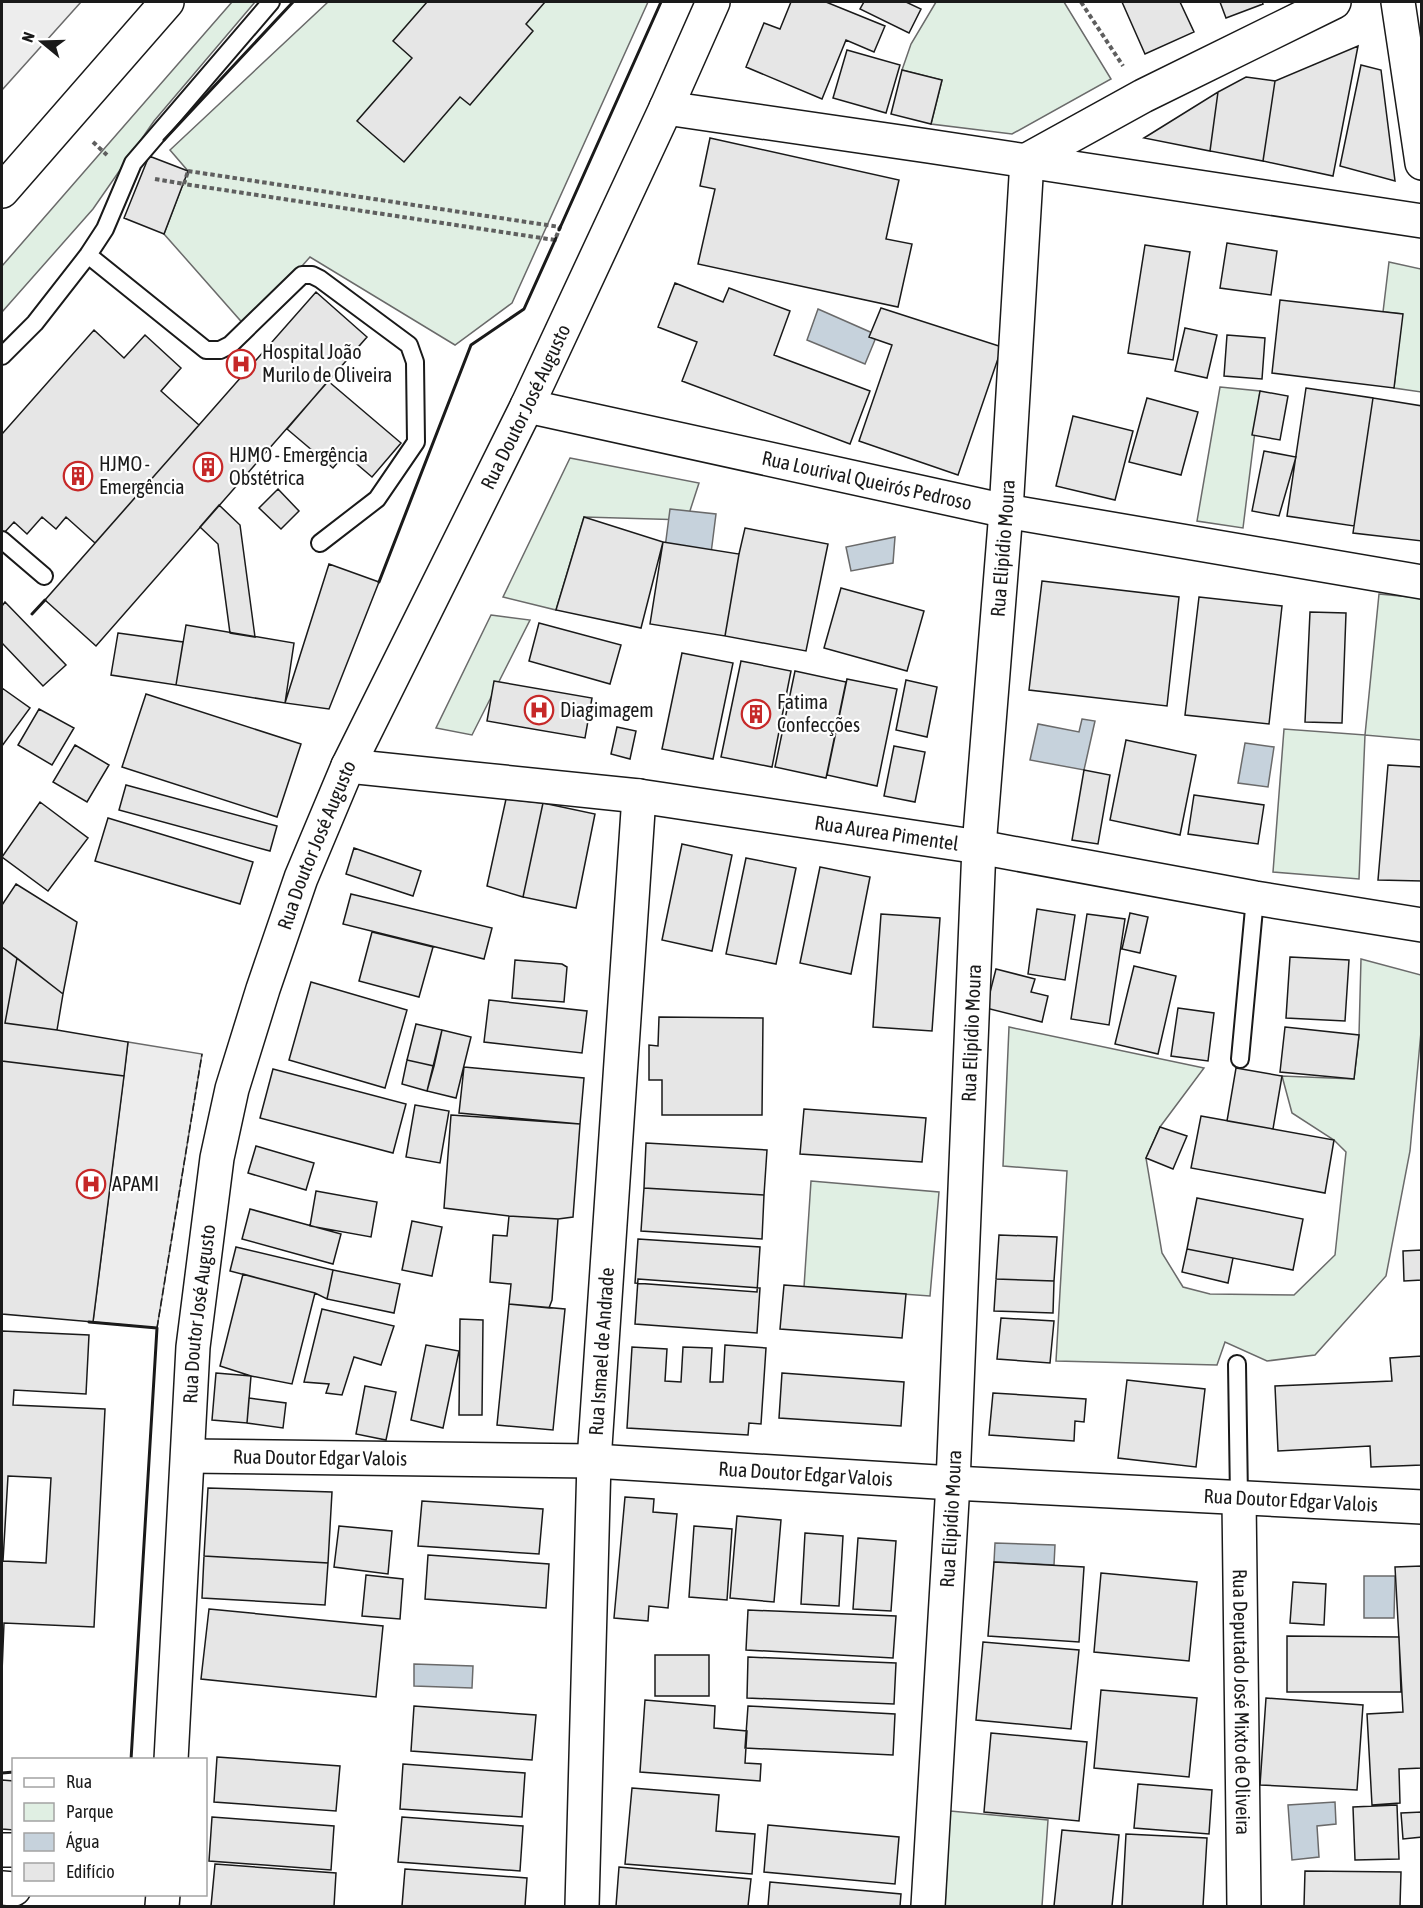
<svg xmlns="http://www.w3.org/2000/svg" width="1423" height="1908" font-family="'Asap Condensed',sans-serif">
	<style>
		.green { fill: #e0efe3; stroke: #6a6a6a; stroke-width: 1.5 }
		.parking { fill: #ededed; stroke: #6a6a6a; stroke-width: 1.5 }
		.water { fill: #c6d2dc; stroke: #6a6a6a; stroke-width: 1.5 }
		.building { fill: #e6e6e6; stroke: #1a1a1a; stroke-width: 1.5; fill-rule: evenodd }
		.lines { fill: none; stroke-linecap: round; stroke-linejoin: round }
		.lane-casing { stroke: #1a1a1a; stroke-width: 20 }
		.street-casing { stroke: #1a1a1a; stroke-width: 36 }
		.secondary-casing { stroke: #1a1a1a; stroke-width: 36 }
		.primary-casing { stroke: #1a1a1a; stroke-width: 36 }
		.path { stroke: #5f5f5f; stroke-width: 4; stroke-dasharray: 4.5 3; stroke-linecap: butt }
		.lane { stroke: #fff; stroke-width: 16 }
		.street { stroke: #fff; stroke-width: 33 }
		.secondary { stroke: #fff; stroke-width: 33 }
		.primary { stroke: #fff; stroke-width: 33 }
		.fence { stroke: #1a1a1a; stroke-width: 1.5; stroke-dasharray: 8 3; stroke-linecap: butt }
		.wall { stroke: #1a1a1a; stroke-width: 3 }
		.labels { text-anchor: middle; stroke-width: 4.5; stroke-linejoin: round; paint-order: stroke }
		.poi-label { font-size: 20px; fill: #1a1a1a; stroke: #fff; text-anchor: start }
		.street-label { font-size: 20px; fill: #1a1a1a; stroke: #fff }
	</style>
	<rect width="100%" height="100%" fill="#fff"/>
	<path class="green" d="M232,2H255L154,121L93,209L2,312V266Z
		M328,2H648L512,303L455,345L310,257L247,328L164,234L188,171L170,150Z
		M936,2H1064L1111,79L1012,134L931,124L942,80L902,70L911,44Z
		M1389,262L1421,269V392L1394,388L1402,314L1383,312Z
		M1220,387L1260,391L1243,528L1197,521Z
		M570,458L699,483L687,520L584,517L556,610L503,597Z
		M1379,594L1421,598V740L1365,735L1359,879L1273,872L1284,729L1365,735Z
		M491,615L530,620L472,735L436,728Z
		M1361,959L1421,975V1032L1410,1151L1386,1276L1315,1355L1267,1361L1225,1342L1217,1365L1056,1361L1067,1171L1003,1166L1009,1027L1204,1068L1160,1127L1146,1158L1162,1253L1183,1287L1210,1294L1294,1295L1335,1255L1346,1152L1334,1140L1292,1113L1282,1076L1354,1079L1359,1035Z
		M811,1181L939,1192L930,1296L804,1287Z
		M950,1811L1048,1820L1042,1906H945Z"/>
	<path class="parking" d="M2,2H81L2,90Z
		M128,1042L202,1054L157,1328L93,1322Z"/>
	<path class="water" d="M818,309L877,335L865,364L807,340Z
		M670,509L716,514L708,577L662,571Z
		M895,537L893,563L851,571L846,547Z
		M1082,719L1095,721L1084,770L1030,760L1038,724L1079,732Z
		M1245,743L1274,747L1268,787L1238,783Z
		M995,1543L1055,1545L1054,1565L994,1562Z
		M1364,1576H1395L1394,1618H1364Z
		M414,1664L473,1666L472,1688L414,1686Z
		M1335,1802L1336,1824L1317,1826L1319,1857L1292,1860L1288,1805Z"/>
	<path class="building" d="M427,2H545L526,24L533,31L470,105L460,97L404,162L357,121L412,58L393,41Z
		M791,2H826L885,26L874,52L846,40L822,99L746,67L764,23L780,29Z
		M864,2H906L921,9L909,33L860,9Z
		M1122,2H1180L1194,32L1145,54Z
		M1220,2H1262L1263,4L1226,18Z
		M1358,46L1333,176L1263,161L1275,81Z
		M847,50L900,65L886,113L833,98Z
		M1361,65L1381,70L1395,181L1340,166Z
		M902,70L942,80L931,124L891,114Z
		M1246,77L1275,81L1263,161L1210,151L1218,92Z
		M1218,92L1210,151L1144,138Z
		M710,138L899,180L886,239L912,244L898,307L698,264L715,189L700,186Z
		M149,156L188,171L164,234L124,218Z
		M1227,243L1277,251L1271,295L1220,288Z
		M1145,245L1190,252L1173,360L1128,353Z
		M675,283L723,302L729,288L790,311L774,355L870,391L850,444L682,381L697,342L658,327Z
		M316,292L367,337L96,646L45,600Z
		M1280,300L1403,314L1394,388L1272,373Z
		M881,308L1002,347L958,475L859,441L892,345L869,337Z
		M1185,328L1217,335L1207,378L1175,371Z
		M94,330L124,358L145,335L181,368L161,391L199,425L95,543L66,517L56,529L42,517L27,534L14,522L4,533L2,531V434Z
		M1227,335L1265,338L1262,379L1224,376Z
		M328,381L401,443L372,477L345,454L333,468L287,429Z
		M1306,388L1373,398L1354,526L1287,516Z
		M1260,391L1288,396L1280,440L1252,435Z
		M1147,398L1198,412L1181,475L1129,462Z
		M1373,398L1422,406V541L1353,533Z
		M1073,416L1133,431L1115,500L1056,486Z
		M1264,451L1296,457L1279,516L1252,511Z
		M278,489L299,511L281,529L259,508Z
		M219,505L240,525L255,637L230,633L218,544L200,527Z
		M584,517L663,542L641,628L556,610Z
		M745,528L828,544L806,651L725,636L739,554Z
		M663,542L739,554L725,636L650,624Z
		M329,564L379,582L329,709L285,703Z
		M1042,581L1179,597L1167,706L1029,690Z
		M841,588L924,611L907,671L824,648Z
		M1199,597L1282,606L1269,724L1185,715Z
		M5,602L66,665L43,686L2,643V606Z
		M1310,612L1346,613L1342,723L1305,722Z
		M539,623L621,645L610,684L529,661Z
		M186,625L294,643L285,703L176,685Z
		M118,633L183,642L176,685L111,675Z
		M682,653L733,663L713,759L662,749Z
		M741,661L791,671L772,767L721,757Z
		M795,671L846,682L826,778L775,767Z
		M847,679L897,689L877,786L827,775Z
		M906,680L937,687L927,737L896,730Z
		M494,681L592,698L585,738L487,721Z
		M2,688L30,708L2,746Z
		M146,694L301,744L277,817L122,767Z
		M39,709L74,728L52,765L18,745Z
		M617,727L636,731L630,759L611,754Z
		M1126,740L1196,755L1180,835L1110,820Z
		M75,745L109,765L87,802L53,782Z
		M894,746L925,752L915,802L884,796Z
		M1388,765L1422,767V881L1378,880Z
		M1084,770L1110,775L1098,844L1072,840Z
		M126,785L277,826L270,851L119,810Z
		M1194,795L1264,805L1258,844L1188,834Z
		M506,799L543,803L523,897L487,886Z
		M40,802L88,838L48,891L2,857Z
		M543,803L595,814L576,908L523,897Z
		M108,818L253,862L240,904L95,861Z
		M682,844L732,855L712,951L662,940Z
		M354,848L421,871L413,896L346,874Z
		M746,858L796,868L776,964L726,954Z
		M820,867L870,877L851,974L800,963Z
		M16,884L77,922L63,994L2,947V905Z
		M351,894L492,928L484,959L343,924Z
		M1037,909L1075,915L1065,980L1028,974Z
		M1130,913L1148,917L1140,953L1122,949Z
		M881,914L940,918L932,1031L873,1027Z
		M1087,914L1125,919L1109,1025L1071,1019Z
		M372,932L433,947L419,997L359,981Z
		M2,947L17,958L5,1023L57,1030L128,1042L124,1076L2,1061Z
		M1290,957L1349,960L1345,1021L1286,1018Z
		M17,958L63,994L57,1030L5,1023Z
		M515,960L562,964L567,967L564,1002L512,998Z
		M1134,966L1176,976L1158,1054L1115,1044Z
		M996,969L1035,979L1031,992L1048,996L1042,1022L986,1008Z
		M311,982L407,1010L385,1088L289,1060Z
		M489,1000L587,1011L582,1053L484,1042Z
		M1178,1008L1214,1013L1208,1061L1171,1056Z
		M659,1017L763,1018L762,1115H662V1080H649V1045L658,1046Z
		M416,1024L442,1030L434,1066L407,1060Z
		M1285,1027L1359,1035L1354,1079L1280,1072Z
		M442,1030L471,1037L456,1098L427,1091Z
		M407,1060L434,1066L427,1091L402,1084Z
		M2,1061L124,1076L93,1322L2,1314Z
		M464,1067L584,1078L580,1124L459,1113Z
		M1236,1068L1282,1076L1273,1129L1227,1121Z
		M273,1069L406,1104L393,1153L260,1118Z
		M415,1105L449,1111L440,1163L406,1157Z
		M804,1109L926,1118L922,1162L800,1154Z
		M451,1115L580,1124L573,1217L558,1219L509,1216L444,1208Z
		M1201,1116L1334,1140L1325,1193L1191,1168Z
		M1160,1127L1187,1136L1173,1169L1146,1158Z
		M646,1143L767,1150L764,1195L644,1188Z
		M256,1146L314,1163L306,1190L248,1173Z
		M644,1188L764,1195L762,1239L641,1231Z
		M316,1191L377,1202L371,1237L310,1226Z
		M1197,1198L1303,1219L1293,1270L1187,1249Z
		M250,1209L341,1234L333,1264L242,1239Z
		M509,1216L558,1219L552,1300L549,1308L509,1304L511,1284L490,1282L493,1235L507,1236Z
		M412,1221L442,1227L432,1276L402,1270Z
		M999,1235L1057,1237L1054,1281L996,1279Z
		M638,1239L760,1247L757,1292L635,1283Z
		M236,1247L333,1270L327,1299L315,1293L230,1271Z
		M1187,1249L1233,1258L1228,1283L1182,1272Z
		M1422,1250V1280L1404,1281L1403,1251Z
		M333,1270L400,1284L394,1313L327,1299Z
		M243,1274L315,1293L292,1384L251,1376L220,1366Z
		M638,1279L760,1288L757,1333L635,1324Z
		M996,1279L1054,1281L1053,1313L994,1311Z
		M784,1285L906,1294L902,1338L780,1329Z
		M509,1304L565,1309L553,1430L497,1425Z
		M322,1309L394,1326L381,1365L354,1357L342,1395L326,1393L329,1384L304,1382Z
		M1001,1318L1054,1321L1050,1363L997,1359Z
		M460,1319L483,1320L482,1415H459Z
		M2,1331L89,1335L86,1394L14,1390L13,1405L105,1409L94,1627L4,1623L2,1672ZM8,1476L51,1478L46,1563L3,1561Z
		M426,1345L459,1351L443,1428L411,1420Z
		M725,1345L766,1348L761,1424L749,1423L748,1435L627,1428L632,1347L667,1349L665,1381L681,1382L683,1347L712,1348L710,1382H723Z
		M1422,1356V1465L1371,1467L1370,1446L1278,1451L1275,1386L1392,1381L1390,1358Z
		M216,1373L251,1376L247,1423L212,1420Z
		M782,1373L904,1382L901,1426L779,1418Z
		M1127,1380L1205,1389L1196,1467L1118,1458Z
		M365,1386L396,1392L386,1440L356,1434Z
		M993,1393L1086,1399L1084,1422L1075,1421L1074,1441L989,1435Z
		M249,1398L286,1403L283,1428L247,1423Z
		M208,1488L332,1492L328,1563L204,1556Z
		M625,1497L654,1499L653,1512L677,1514L668,1608L649,1606L648,1621L614,1618Z
		M422,1501L543,1509L539,1554L418,1546Z
		M737,1516L781,1520L774,1602L730,1598Z
		M339,1526L392,1531L388,1574L334,1567Z
		M694,1526L732,1529L727,1600L689,1597Z
		M805,1533L843,1536L839,1606L801,1604Z
		M858,1538L896,1541L891,1611L853,1609Z
		M428,1555L549,1564L546,1608L425,1599Z
		M204,1556L328,1563L325,1605L202,1598Z
		M994,1562L1084,1567L1079,1642L988,1636Z
		M1422,1566V1768L1399,1769L1400,1803L1372,1805L1367,1714L1403,1712L1395,1567Z
		M1101,1573L1197,1582L1189,1661L1094,1652Z
		M366,1575L403,1579L400,1619L362,1616Z
		M1293,1582L1326,1584L1324,1625L1290,1623Z
		M209,1609L383,1626L376,1697L201,1679Z
		M748,1610L896,1616L893,1658L746,1650Z
		M1287,1636L1399,1637L1401,1692H1287Z
		M983,1642L1079,1650L1071,1729L976,1720Z
		M655,1655H709V1696H655Z
		M748,1657L896,1663L894,1704L747,1698Z
		M1101,1690L1197,1698L1189,1777L1094,1768Z
		M1266,1698L1363,1705L1357,1790L1260,1785Z
		M645,1700L715,1706L714,1728L747,1731L745,1763L761,1764L760,1781L640,1772Z
		M414,1706L536,1715L532,1760L411,1751Z
		M748,1706L895,1714L893,1755L745,1748Z
		M991,1733L1087,1742L1079,1821L984,1812Z
		M217,1757L340,1766L336,1811L214,1802Z
		M403,1764L525,1773L522,1817L400,1809Z
		M2,1780L14,1781V1830L2,1829Z
		M1138,1784L1212,1790L1209,1834L1134,1828Z
		M632,1788L719,1795L716,1831L755,1834L752,1874L625,1864Z
		M1397,1805L1399,1859L1355,1860L1353,1807Z
		M1422,1812V1837L1403,1839L1401,1813Z
		M212,1817L334,1826L331,1870L209,1861Z
		M402,1817L523,1826L520,1871L398,1862Z
		M768,1825L899,1837L895,1884L764,1872Z
		M1062,1830L1119,1835L1112,1906H1054Z
		M1126,1834L1207,1838L1203,1906H1122Z
		M215,1864L336,1873L334,1906H211Z
		M619,1867L751,1879L748,1906H616Z
		M405,1869L527,1878L525,1906H402Z
		M1305,1871L1401,1872L1400,1906H1304Z
		M770,1882L901,1894L900,1906H768Z"/>
	<g class="lines">
		<g class="lane-casing">
			<path id="lane" d="M88,255L206,350H220L230,345L302,275H312L320,279L409,345L415,362L416,442L377,499L320,543
				M2,356L35,323L88,255L105,229L133,163L271,2
				M2,540L44,576
				M1240,1059L1255,898
				M1237,1364L1239,1498"/>
		</g>
		<g class="street-casing">
			<g id="street">
				<path d="M1398,2L1422,163"/>
				<path d="M666,108L928,146L1422,221"/>
				<path id="s1" d="M527,406L1006,511L1422,582"/>
				<path id="s2" d="M348,766L639,796L979,847L1255,898L1422,925"/>
				<path id="s3" d="M188,1456L594,1461L953,1483L1422,1507"/>
				<path id="s4" d="M1239,1498L1244,1906"/>
				<path d="M2,1850H14"/>
				<path d="M2,1888L14,1889"/>
				<path id="s5" d="M582,1906L594,1461L639,796"/>
				<path id="s6" d="M928,1906L953,1483L979,847L1006,511L1027,160L1143,96L1334,2"/>
			</g>
		</g>
		<g class="secondary-casing">
			<g id="secondary">
				<path id="s7" d="M171,1760L193,1347L217,1158L232,1089L263,989L301,878L348,766L527,406L666,108L713,2"/>
				<path d="M162,1906L163,1894"/>
			</g>
		</g>
		<g class="primary-casing">
			<path id="primary" d="M2,191L167,2"/>
		</g>
		<path class="path" d="M1081,2L1123,66
			M93,142L107,155
			M188,171L560,227L555,240L184,184Z
			M155,179L184,184"/>
		<use href="#lane" class="lane"/>
		<use href="#street" class="street"/>
		<use href="#secondary" class="secondary"/>
		<use href="#primary" class="primary"/>
		<path class="fence" d="M157,1328L202,1054"/>
		<path class="wall" d="M164,140L293,2
			M559,230L661,2
			M379,582L471,345L524,309L556,238
			M32,614L45,600
			M89,1322L157,1328L131,1760
			M2,1773L14,1772"/>
	</g>
	<defs>
		<g id="hospital-ring" transform="scale(1.5)"><circle r="9.5" fill="#fff" stroke="#c62828" stroke-width="1.5"/><path d="M-5-5h3v3.5h4V-5h3V5h-3V1.5h-4V5h-3Z" fill="#c62828"/></g>
		<g id="building-ring" transform="scale(1.5)"><circle r="9.5" fill="#fff" stroke="#c62828" stroke-width="1.5"/><path d="M-4-6H4V6H1V3H-1V6H-4ZM-2.5-4.3h1.7v1.8h-1.7ZM.8-4.3h1.7v1.8H.8ZM-2.5-1h1.7V.8h-1.7ZM.8-1h1.7V.8H.8Z" fill="#c62828"/></g>
	</defs>
	<g fill-rule="evenodd">
		<use href="#hospital-ring" x="241" y="364"/>
		<use href="#building-ring" x="208" y="467"/>
		<use href="#building-ring" x="78" y="476"/>
		<use href="#hospital-ring" x="539" y="710"/>
		<use href="#building-ring" x="756" y="714"/>
		<use href="#hospital-ring" x="91" y="1184"/>
	</g>
	<g class="labels">
		<g class="poi-label">
			<text x="262" y="359">Hospital João<tspan x="262" dy="23">Murilo de Oliveira</tspan></text>
			<text x="229" y="462">HJMO - Emergência<tspan x="229" dy="23">Obstétrica</tspan></text>
			<text x="99" y="471">HJMO -<tspan x="99" dy="23">Emergência</tspan></text>
			<text x="777" y="709">Fatima<tspan x="777" dy="23">Confecções</tspan></text>
			<text x="560" y="717">Diagimagem</text>
			<text x="112" y="1191">APAMI</text>
		</g>
		<g class="street-label">
			<text dy="7" stroke="none"><textPath href="#s7" startOffset="1419">Rua Doutor José Augusto</textPath></text>
			<text dy="7" stroke="none"><textPath href="#s1" startOffset="348">Rua Lourival Queirós Pedroso</textPath></text>
			<text dy="7" stroke="none"><textPath href="#s6" startOffset="1360">Rua Elipídio Moura</textPath></text>
			<text dy="7" stroke="none"><textPath href="#s2" startOffset="543">Rua Aurea Pimentel</textPath></text>
			<text dy="7" stroke="none"><textPath href="#s7" startOffset="933">Rua Doutor José Augusto</textPath></text>
			<text dy="7" stroke="none"><textPath href="#s6" startOffset="874">Rua Elipídio Moura</textPath></text>
			<text dy="7" stroke="none"><textPath href="#s7" startOffset="447">Rua Doutor José Augusto</textPath></text>
			<text dy="7" stroke="none"><textPath href="#s5" startOffset="555">Rua Ismael de Andrade</textPath></text>
			<text dy="7" stroke="none"><textPath href="#s3" startOffset="132">Rua Doutor Edgar Valois</textPath></text>
			<text dy="7" stroke="none"><textPath href="#s3" startOffset="618">Rua Doutor Edgar Valois</textPath></text>
			<text dy="7" stroke="none"><textPath href="#s3" startOffset="1104">Rua Doutor Edgar Valois</textPath></text>
			<text dy="7" stroke="none"><textPath href="#s6" startOffset="388">Rua Elipídio Moura</textPath></text>
			<text dy="7" stroke="none"><textPath href="#s4" startOffset="204">Rua Deputado José Mixto de Oliveira</textPath></text>
		</g>
	</g>
	<rect width="1423" height="1908" fill="none" stroke="#1a1a1a" stroke-width="6"/>
	<rect x="12" y="1758" width="195" height="138" fill="#ffffff" stroke="#a3a3a3" stroke-width="1.5"/>
	<rect x="24" y="1778" width="30" height="9" fill="#ffffff" stroke="#a3a3a3" stroke-width="1.5"/>
	<text x="66" y="1788" font-size="18" fill="#1a1a1a">Rua</text>
	<rect x="24" y="1803" width="30" height="18" fill="#e0efe3" stroke="#a3a3a3" stroke-width="1.5"/>
	<text x="66" y="1818" font-size="18" fill="#1a1a1a">Parque</text>
	<rect x="24" y="1833" width="30" height="18" fill="#c6d2dc" stroke="#a3a3a3" stroke-width="1.5"/>
	<text x="66" y="1848" font-size="18" fill="#1a1a1a">Água</text>
	<rect x="24" y="1863" width="30" height="18" fill="#e6e6e6" stroke="#a3a3a3" stroke-width="1.5"/>
	<text x="66" y="1878" font-size="18" fill="#1a1a1a">Edifício</text>
	<g transform="translate(42 42) rotate(289)" stroke="#ffffff" stroke-width="4.5" paint-order="stroke">
	<path d="M0-4.5L10 22L0 15L-10 22Z" fill="#1a1a1a"/>
	<text y="-9" font-size="16" font-weight="bold" text-anchor="middle" fill="#1a1a1a">N</text>
	</g>
</svg>
